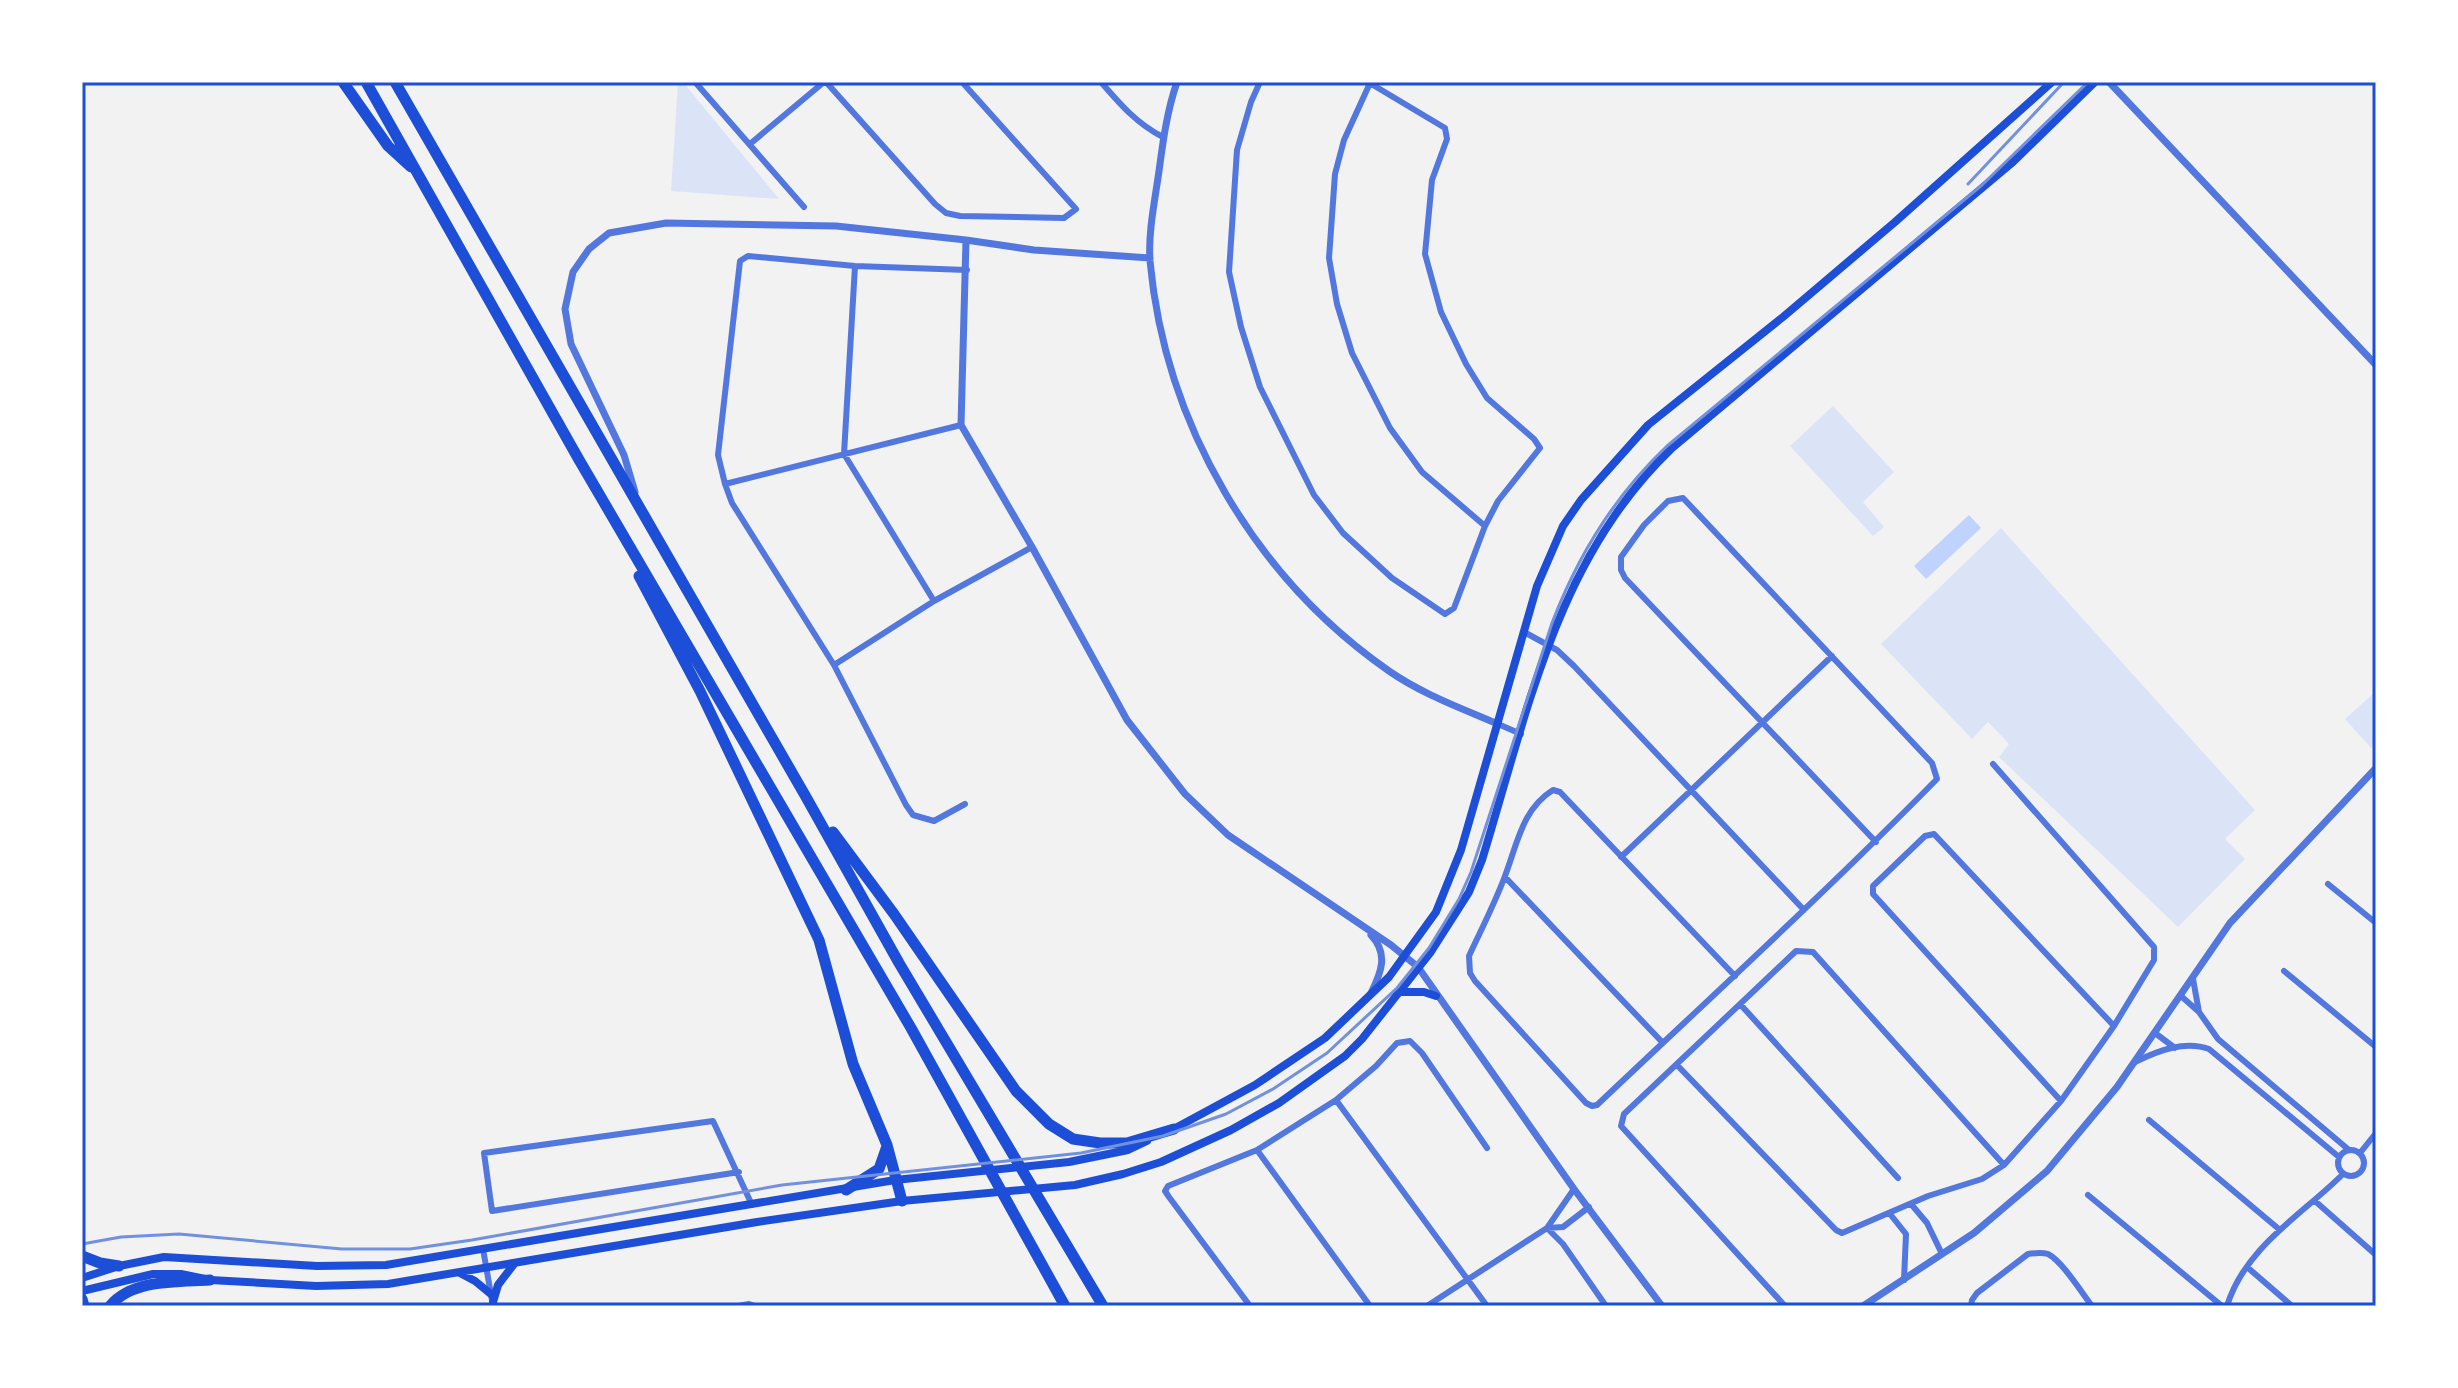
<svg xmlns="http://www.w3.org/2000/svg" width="2458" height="1388" font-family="Merriweather,serif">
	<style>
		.green { fill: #dbe4f7 }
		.water { fill: #bfd3fe }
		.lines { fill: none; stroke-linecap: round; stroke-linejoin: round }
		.minor { stroke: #5277de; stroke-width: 6 }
		.tertiary { stroke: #5277de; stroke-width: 7 }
		.secondary { stroke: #1d4ed8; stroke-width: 8 }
		.motorway { stroke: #1d4ed8; stroke-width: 11 }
		.rail { stroke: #7290e2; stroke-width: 3 }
		.neatline { fill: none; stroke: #1d4ed8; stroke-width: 3 }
	</style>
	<rect width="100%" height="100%" fill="#f2f2f2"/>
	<path class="green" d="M678,82H683L779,199L671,191Z
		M1833,406L1894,472L1863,502L1884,527L1873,536L1790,446Z
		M2001,528L2255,810L2225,839L2245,859L2178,927L1999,757L2009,744L1988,722L1972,739L1881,644Z
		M2376,691V743L2371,748L2345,719Z"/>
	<path class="water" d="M1969,515L1981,528L1926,579L1914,566Z"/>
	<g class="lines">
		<path class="minor" d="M695,82L804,207
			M826,82L935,204L946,213L960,216L1064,218L1076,209L962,82
			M1101,82C1120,104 1137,124 1163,137
			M1260,82L1251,102L1237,150L1229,272L1241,327L1260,387L1314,495L1343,533L1392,578L1445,614L1454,608L1485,526L1498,501L1540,448L1534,439L1487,398L1466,364L1441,312L1425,254L1432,180L1447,139L1445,128L1368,82
			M1370,83L1344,140L1335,174L1329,258L1337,304L1352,353L1390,428L1422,472L1485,526
			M750,144L824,82
			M855,266L844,454L934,601
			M725,484L961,425
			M1524,632L1557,650L1574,666L1804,910
			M834,665L934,601L1032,547
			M1498,724L1521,734
			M965,804L934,821L913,815L906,805L834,665L732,503L725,484L718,455L740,261L748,256L855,266L967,270
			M1621,857L1832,656
			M1505,877L1663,1043
			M2328,884L2376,923
			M2284,971L2376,1047
			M1735,976L1560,792L1553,790C1522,809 1517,845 1505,876C1495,903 1481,930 1469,956L1470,973L1475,981L1586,1103L1592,1106L1597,1105C1711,997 1827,891 1937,779L1932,763L1683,498L1668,501L1644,525L1621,557V570L1625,578L1876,842
			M2193,979L2199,1012L2218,1039L2349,1150
			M2181,996L2199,1012
			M1740,1004L1898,1178
			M2155,1033L2175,1048
			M2135,1062C2157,1051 2185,1040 2209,1049L2339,1157
			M1677,1065L1836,1230L1842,1233L1928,1196L1982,1179L2004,1165L2061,1101L2114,1026L2154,960V947L1993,764
			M1336,1100L1487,1306
			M2061,1101L1873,894V886L1925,836L1934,834L2114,1026
			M2149,1120L2280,1230
			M2338 1163a13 13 0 1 1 26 0a13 13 0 1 1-26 0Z
			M1257,1150L1370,1306
			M2360,1153L2376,1133
			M739,1172L492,1211L484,1153L713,1121L752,1205
			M2088,1195L2222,1306
			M2315,1201L2376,1255
			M1911,1204L1927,1223L1942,1254
			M1890,1214L1906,1234L1904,1280
			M1547,1228L1563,1244L1606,1306
			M1547,1228L1563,1227L1589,1207
			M483,1249L493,1306
			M2247,1267L2292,1306
			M738,1306L749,1304L755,1306
			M1250,1306L1169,1197L1165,1191L1168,1186L1257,1150L1336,1100L1376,1066L1397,1043L1410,1041L1422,1053L1487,1148
			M1427,1306L1547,1228L1574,1189
			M1785,1306L1621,1126L1624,1114L1796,951L1813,952L2004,1165
			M1971,1306L1972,1300L1977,1293L2028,1254C2034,1253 2042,1252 2048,1254C2062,1261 2082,1293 2092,1306
			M2227,1306C2245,1247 2302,1215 2343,1174"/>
		<path class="tertiary" d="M1177,82C1167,111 1163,141 1159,171C1155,200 1148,232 1150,261C1165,424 1255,578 1389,671C1422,694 1461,708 1498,724
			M2109,82L2376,365
			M966,240L961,425L1032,547L1127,720L1185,794L1228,835L1391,945L1418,967L1574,1189L1662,1306
			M635,492L624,455L571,344L565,309L573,272L589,249L609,233L666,223L836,226L966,240L1034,250L1150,258
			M1371,993C1381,973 1389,954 1371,935
			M1863,1306L1974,1233L2047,1171L2117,1087L2230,923L2376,768"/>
		<path class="secondary" d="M1400,992H1424L1436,996
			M1170,1131L1255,1085L1325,1038L1389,977L1436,912L1461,850L1537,586L1563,526L1581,500L1648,425L1783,317L1895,222L2052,82
			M460,1273L475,1281L492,1295
			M82,1278L119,1266L164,1257L317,1266L386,1265L895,1180L1069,1162L1128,1150L1147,1141
			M82,1291L153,1274H181L210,1280L316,1286L388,1284L757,1222L902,1201L1075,1185L1123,1174L1161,1162L1231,1130L1279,1103L1345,1056L1362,1039L1430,953L1469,892L1482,860C1527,714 1556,559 1671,449L2013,162L2095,82
			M493,1302L498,1285L514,1264"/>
		<path class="motorway" d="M343,82L388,146L411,167
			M366,82L578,458L911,1028L1065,1306
			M395,82L806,797L899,963L1103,1306
			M639,576L700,691L819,940L853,1064L887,1145L902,1201
			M833,832L894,914L1016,1091L1049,1124L1073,1139L1100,1143H1127L1174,1129
			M846,1190L879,1169L887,1146
			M82,1256L100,1263L119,1266
			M82,1299L84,1306
			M110,1306C132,1279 177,1282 210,1280"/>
		<path class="rail" d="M1968,184L2064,82
			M82,1244L121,1237L179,1234L342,1249H410L472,1240L782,1185L1081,1153L1163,1136L1226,1114L1273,1089L1327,1053L1397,988L1429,948L1459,899L1471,872L1552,623C1578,555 1614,496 1667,446L1982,185L2088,82"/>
	</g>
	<rect width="2458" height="1388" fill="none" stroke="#ffffff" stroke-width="168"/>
	<rect x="84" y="84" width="2290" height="1220" class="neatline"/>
</svg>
